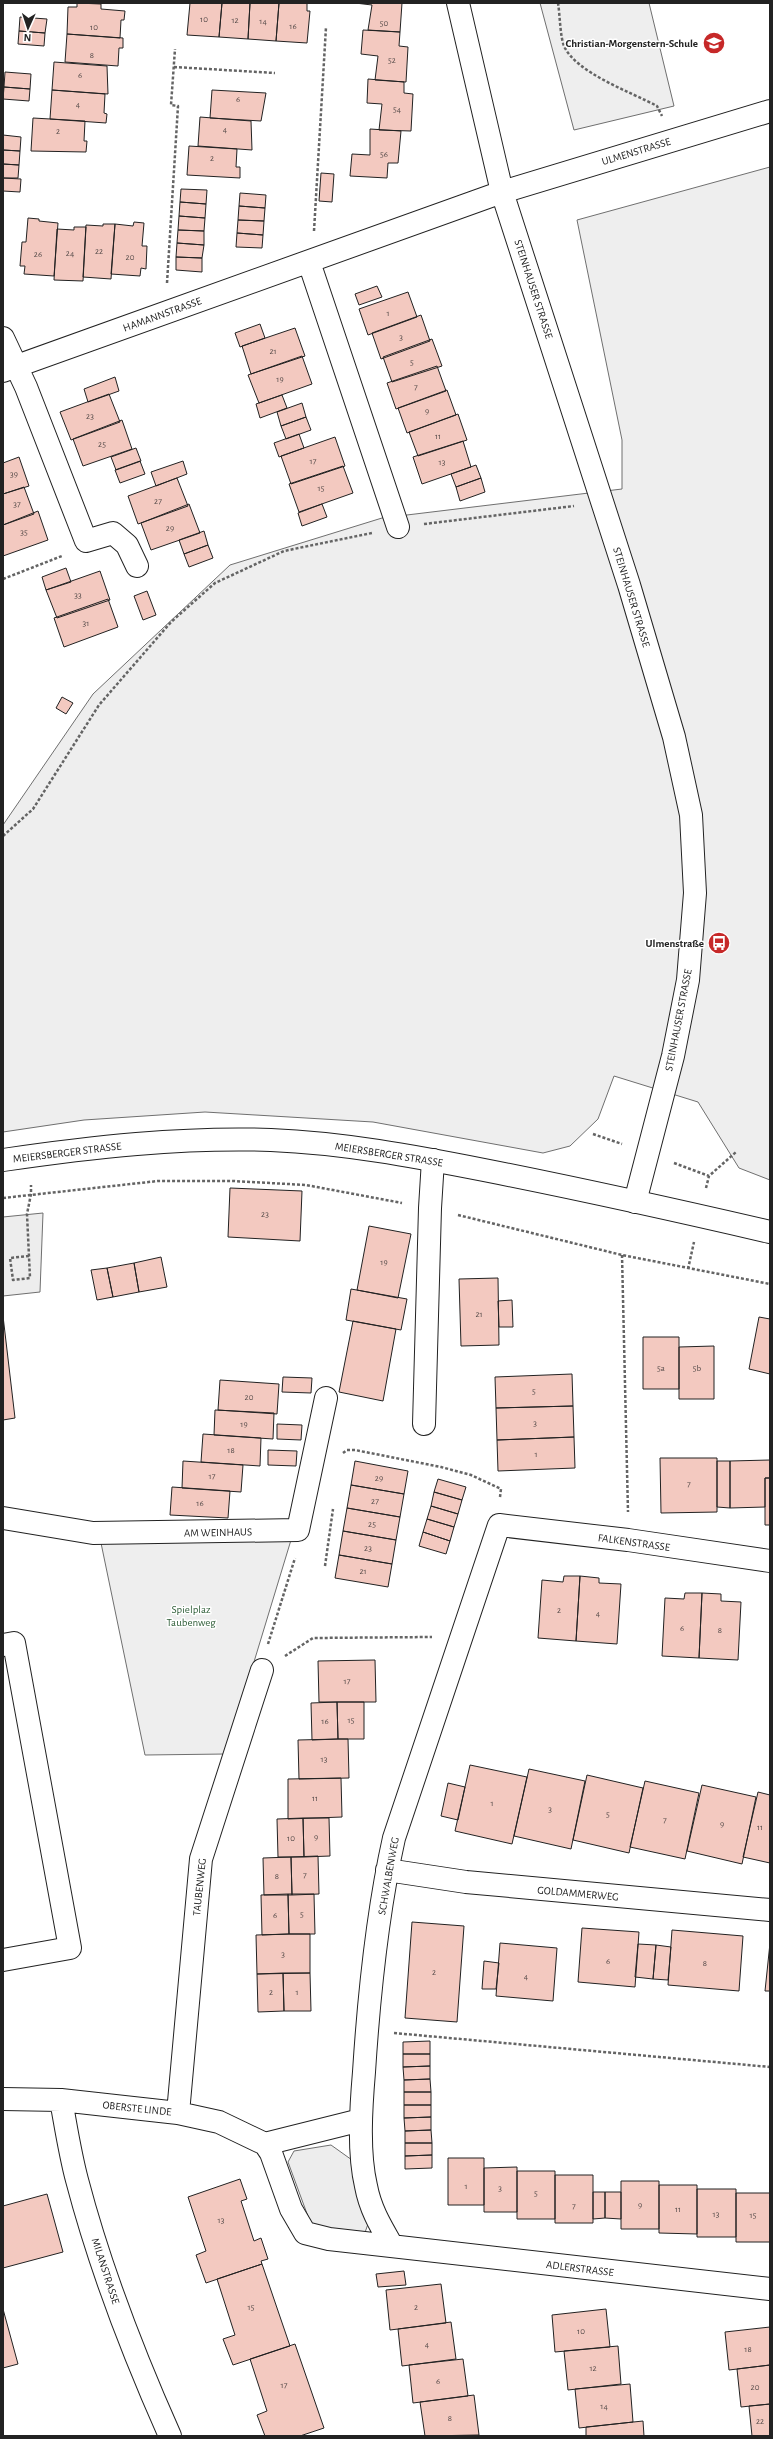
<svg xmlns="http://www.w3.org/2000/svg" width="773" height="2439" font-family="'Alegreya Sans',sans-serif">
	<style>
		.green { fill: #eee; stroke: #6f6f6f }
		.parking { fill: #ededed; stroke: #6f6f6f }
		.building { fill: #f3c9c0; stroke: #222 }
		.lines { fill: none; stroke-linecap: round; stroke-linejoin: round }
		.minor-casing { stroke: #222; stroke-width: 24 }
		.major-casing { stroke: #222; stroke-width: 24 }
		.path { stroke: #646464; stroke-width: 2.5; stroke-dasharray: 3 2; stroke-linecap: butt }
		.minor { stroke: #fff; stroke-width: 22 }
		.major { stroke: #fff; stroke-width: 22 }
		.labels { text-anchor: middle; stroke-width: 3; stroke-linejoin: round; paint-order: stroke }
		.number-label { font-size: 9px; fill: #564c4a }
		.poi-label { font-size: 11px; font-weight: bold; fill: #222; stroke: #fff; text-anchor: end }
		.street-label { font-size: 11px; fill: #222; stroke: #fff }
		.park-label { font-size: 11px; fill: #2f5e38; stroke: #fff }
	</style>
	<rect width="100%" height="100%" fill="#fff"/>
	<path class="green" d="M540,3H649L674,106L574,130Z
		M770,167V1180L739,1168L698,1102L614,1076L598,1119L570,1146L543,1153L373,1122L205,1112L84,1120L3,1132V825L93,694L230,565L382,518L622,489V440L577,220Z
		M291,1540L226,1754L145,1755L101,1543Z"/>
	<path class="parking" d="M43,1213L40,1292L3,1296V1217Z
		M331,2145L352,2160L368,2224L363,2238L313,2230L288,2162L294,2151Z"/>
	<path class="building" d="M77,3L101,4V9L125,11L124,20H121L120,38L67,34L68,7H77Z
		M190,3H222L219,37L187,35Z
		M222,3H250L248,39L219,37Z
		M250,3H279L276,41L248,39Z
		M279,3H307V11H310L307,43L276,41Z
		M355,3H402L400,32L368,30L372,5Z
		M20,17L47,19L45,33L19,31Z
		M363,30L400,32L399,46L408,47L406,82L375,80L378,56L361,54Z
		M19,31L45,33L44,46L18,44Z
		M67,34L123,38V48H119L118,66L65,62Z
		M54,62L107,66L108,94L52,90Z
		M5,72L31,74L30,89L4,87Z
		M368,79L404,82V93L413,94L411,131L379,130L382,104L367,103Z
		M4,87L30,89L29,101L3,99Z
		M52,90L105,94L104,113L107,114L106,123L50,119Z
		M212,90L266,93L261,121L210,118Z
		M200,117L251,121L252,150L198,146Z
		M33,118L85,121L84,141H87L86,152L31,151Z
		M370,129L401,131L398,163H388L387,178L350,176L352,154L370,155Z
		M3,135L21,137L20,151L3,150Z
		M189,146L237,149L236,167H240V178L187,175Z
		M3,150L20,151L19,165L3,164Z
		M3,164L19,165L18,178H3Z
		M321,173L334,174L332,202L319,201Z
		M3,178L21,179L20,192L3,191Z
		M181,189L207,190L206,204L180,202Z
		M240,193L266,195L265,208L239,206Z
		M180,202L206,204L205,218L179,216Z
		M239,206L265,208L264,221L238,220Z
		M179,216L205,218L204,231L178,230Z
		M28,218L39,219V221L58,223L54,276L24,274L25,266H20L22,242H26Z
		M238,220L264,221L263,235L237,233Z
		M134,222L144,223L142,246H147L146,269L141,268L140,276L111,274L115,224L133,226Z
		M103,224H115L111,279L83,277L86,225L103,226Z
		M74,227H86L83,281L54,280L57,229L74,230Z
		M178,230L204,231V245L177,243Z
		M237,233L263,235L262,248L236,247Z
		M177,243L204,245L202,258L176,257Z
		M176,257L202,258V272L176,270Z
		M377,286L382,297L359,305L355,294Z
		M408,292L417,317L368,335L359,309Z
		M421,315L430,341L381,359L372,333Z
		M260,324L265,338L240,347L235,333Z
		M295,328L305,356L251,374L242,346Z
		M432,339L442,366L392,382L383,357Z
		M302,356L312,384L259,403L248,375Z
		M437,366L446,391L396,409L387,383Z
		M115,377L119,391L88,402L84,389Z
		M447,390L456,415L407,433L398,408Z
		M109,394L120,422L71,440L60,412Z
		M282,395L287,408L260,418L256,404Z
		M302,403L306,417L281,426L277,412Z
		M458,414L467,440L418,456L409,432Z
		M306,417L311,430L286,439L281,426Z
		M122,420L132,449L83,466L73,439Z
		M299,434L304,448L279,457L274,443Z
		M335,437L345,466L291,484L281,456Z
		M463,441L471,467L422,484L413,457Z
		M136,448L141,461L116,470L111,457Z
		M19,457L29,486L3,494V463Z
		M140,461L145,474L120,483L115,470Z
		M183,461L187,474L156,486L151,472Z
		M476,465L481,478L456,487L451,474Z
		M343,466L353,493L299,512L289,484Z
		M177,478L188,506L138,524L128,496Z
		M481,478L485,492L460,501L456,487Z
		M24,487L34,514L3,525V494Z
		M189,504L200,533L151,550L141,523Z
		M322,504L327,517L302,526L298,513Z
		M38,511L48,540L3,556V525Z
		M204,531L208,545L184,554L179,540Z
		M208,545L213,558L189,567L184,554Z
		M66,568L71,582L46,590L42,577Z
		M100,571L110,600L57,618L46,590Z
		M147,591L156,615L143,620L134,596Z
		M108,599L118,627L64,647L54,618Z
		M62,697L73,703L66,714L56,708Z
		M230,1188L302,1191L300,1241L228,1237Z
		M369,1226L411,1234L398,1298L357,1290Z
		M161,1257L167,1287L139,1292L134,1263Z
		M134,1263L139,1292L113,1297L107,1268Z
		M107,1268L113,1297L97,1300L91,1270Z
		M498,1278L499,1345L461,1346L459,1279Z
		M351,1289L407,1299L401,1330L346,1320Z
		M512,1300L513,1327H499L498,1301Z
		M3,1316L15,1418L3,1420Z
		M759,1317L770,1319V1374L749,1369Z
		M353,1321L396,1329L383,1401L339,1392Z
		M643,1337H679V1389H643Z
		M714,1346V1399H679V1347Z
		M572,1374L573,1406L496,1408L495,1377Z
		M283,1377L312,1378L311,1393L282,1392Z
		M220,1380L279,1384L277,1414L218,1410Z
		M573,1406L574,1437L497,1440L496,1408Z
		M215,1410L274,1413L273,1439L214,1435Z
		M277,1424L302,1425L301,1440L277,1439Z
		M203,1434L261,1438L260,1466L201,1462Z
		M574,1437L575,1468L498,1471L497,1440Z
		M268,1450L297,1451L296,1466L268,1465Z
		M660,1458H717V1512L661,1513Z
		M770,1460V1478H765V1507L730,1508V1461Z
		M183,1461L243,1465L241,1492L182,1488Z
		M355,1461L408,1471L404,1494L351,1485Z
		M717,1461H730V1508L717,1507Z
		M765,1478H770V1525H765Z
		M438,1479L466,1487L462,1500L434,1492Z
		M351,1485L404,1494L400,1517L347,1508Z
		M172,1487L230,1491L228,1518L170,1515Z
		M434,1492L462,1500L458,1514L431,1506Z
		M431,1506L458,1514L454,1527L427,1519Z
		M347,1508L400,1517L396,1540L343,1531Z
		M427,1519L454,1527L450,1541L423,1532Z
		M343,1531L396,1540L392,1564L339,1555Z
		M423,1532L450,1541L446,1554L419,1546Z
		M339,1555L392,1564L388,1587L335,1578Z
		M564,1576H580L576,1641L538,1638L542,1580L563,1582Z
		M580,1576L599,1578V1583L621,1584L617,1644L576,1641Z
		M685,1593H702L699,1658L662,1656L665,1598L684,1599Z
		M702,1593L721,1594V1601L741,1602L738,1660L699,1658Z
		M375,1660L376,1702H319L318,1661Z
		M337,1702H364V1739H338Z
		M337,1702L338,1739L312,1740L311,1703Z
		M338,1739H348L349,1778L299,1779L298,1740Z
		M470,1765L527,1777L512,1844L455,1831Z
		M529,1769L585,1781L571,1849L514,1836Z
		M587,1775L643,1788L629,1853L573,1840Z
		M341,1778L342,1817L288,1819V1779Z
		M645,1781L699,1793L685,1859L630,1847Z
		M448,1783L465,1787L458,1820L441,1816Z
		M702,1785L756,1797L742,1864L687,1851Z
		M758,1792L770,1795V1863L743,1857Z
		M303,1818L304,1857H278L277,1819Z
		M303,1818H329L330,1856L304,1857Z
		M318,1856L319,1894L292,1895L291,1857Z
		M291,1857L292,1895H264L263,1858Z
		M288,1894H314L315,1934H289Z
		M288,1894L289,1934L262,1935L261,1895Z
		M412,1922L464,1926L457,2022L405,2018Z
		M582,1928L639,1932L635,1987L578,1982Z
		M672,1930L743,1936L739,1991L668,1985Z
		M289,1934H310V1973L257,1974L256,1935Z
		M500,1943L557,1948L553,2001L496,1996Z
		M770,1943V1991H765Z
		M638,1944L656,1945L653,1979L635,1977Z
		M656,1945L671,1947L668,1980L653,1979Z
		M484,1961L499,1963L496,1989H482Z
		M283,1973H310L311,2011H284Z
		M283,1973L284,2011L258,2012L257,1974Z
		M430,2041V2054H403V2042Z
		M403,2054H430V2066L403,2067Z
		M430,2066V2079L404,2080L403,2067Z
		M430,2079L431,2092H404V2080Z
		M404,2092H431V2105H404Z
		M404,2105H431V2117L404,2118Z
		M431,2117V2130L405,2131L404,2118Z
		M431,2130L432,2143H405V2131Z
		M405,2143H432V2155L405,2156Z
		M432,2155V2168L405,2169V2156Z
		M448,2158H484V2205H448Z
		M517,2167V2212H484V2168Z
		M517,2171H555V2219H517Z
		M555,2175H593V2223H555Z
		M240,2179L247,2199L241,2201L254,2241L261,2238L268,2259L261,2261L262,2264L206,2283L196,2255L206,2251L188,2197Z
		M621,2181H659V2229H621Z
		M659,2185H697V2234L659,2233Z
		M697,2189H736V2237H697Z
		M593,2192H605V2218L593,2219Z
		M605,2192H621V2219L605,2218Z
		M736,2193H770V2242H736Z
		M47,2194L63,2252L3,2268V2206Z
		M262,2264L290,2346L233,2365L223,2339L235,2335L217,2279Z
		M404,2271L406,2285L378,2287L376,2274Z
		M441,2284L446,2323L390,2330L386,2290Z
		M3,2309L18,2364L3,2368Z
		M606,2309L610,2347L555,2352L552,2315Z
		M451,2322L456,2359L402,2366L398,2329Z
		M770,2327V2365L729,2370L725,2332Z
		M295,2344L324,2428L300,2436H265L257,2415L267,2411L250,2359Z
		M618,2346L621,2384L568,2390L564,2351Z
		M463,2359L468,2396L413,2403L409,2365Z
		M770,2365V2404L741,2407L737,2369Z
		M630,2384L633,2422L579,2428L575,2389Z
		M474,2395L479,2435L425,2436L420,2402Z
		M770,2404V2436H752L749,2406Z
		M643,2421L644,2436H586V2427Z"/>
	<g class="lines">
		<g class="minor-casing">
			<path id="minor" d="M458,3L502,192L629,585L674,737L691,815L695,893L688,980L673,1056L635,1202
				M309,262L398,527
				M3,338L26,387L86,541L113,533L127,545L137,566
				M3,371L502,192L770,111
				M424,1424L430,1208L433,1160
				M3,1518L93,1533L298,1530L326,1398
				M3,1645L14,1643L70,1948L3,1960
				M387,1870L466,1882L770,1910
				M3,2099L61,2100L178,2113L219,2122L265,2144L271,2153L291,2209L305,2233L329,2239L770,2289
				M61,2100C66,2127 70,2154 77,2180C100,2268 133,2353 170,2436
				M178,2113L201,1859L262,1670
				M265,2144L361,2120
				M391,2244C380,2225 370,2208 366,2186C358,2152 361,2107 364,2072C369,1994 377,1914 394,1838L499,1525L628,1540L770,1561"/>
		</g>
		<g class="major-casing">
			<path id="major" d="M3,1160C92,1147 181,1137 271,1140C343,1143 413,1156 484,1170C580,1189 675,1210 770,1232"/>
		</g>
		<path class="path" d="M558,3C560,15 560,36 564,46C576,73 631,92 657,106L662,116
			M174,67L275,73
			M314,231L326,27
			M167,283L178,106L171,105L175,49
			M424,524L574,506
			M3,579L62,556
			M3,836L33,809L99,705L171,622L215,583L284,551L372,533
			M593,1134L622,1144
			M674,1163L709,1176
			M706,1188L709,1176L736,1152
			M3,1198L158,1181H233L306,1185L402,1203
			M458,1215L622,1255L770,1284
			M622,1255L628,1512
			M29,1256L10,1258L13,1280L30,1278L27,1214L31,1194V1185
			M688,1269L694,1242
			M343,1453L347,1450H355L441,1467L471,1475L501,1489L500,1497
			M325,1566L333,1509
			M268,1644L295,1558
			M285,1656L313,1638L432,1637
			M394,2033L770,2067"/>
		<use href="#minor" class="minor"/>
		<use href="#major" class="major"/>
	</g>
	<defs>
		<g id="school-disc" transform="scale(1.15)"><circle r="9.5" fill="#c62828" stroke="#fff"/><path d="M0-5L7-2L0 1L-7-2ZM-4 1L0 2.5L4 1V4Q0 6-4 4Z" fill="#fff"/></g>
		<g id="bus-disc" transform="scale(1.15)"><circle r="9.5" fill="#c62828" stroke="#fff"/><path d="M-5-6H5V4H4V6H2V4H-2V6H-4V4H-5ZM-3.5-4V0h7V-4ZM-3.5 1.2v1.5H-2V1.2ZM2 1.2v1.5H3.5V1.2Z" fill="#fff"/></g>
	</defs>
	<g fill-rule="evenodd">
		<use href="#school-disc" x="714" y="43"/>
		<use href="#bus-disc" x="719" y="943"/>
	</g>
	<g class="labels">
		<g class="number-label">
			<text x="204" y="22">10</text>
			<text x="235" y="23">12</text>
			<text x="263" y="24">14</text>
			<text x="384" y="26">50</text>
			<text x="293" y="29">16</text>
			<text x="94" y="30">10</text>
			<text x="92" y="58">8</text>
			<text x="392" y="63">52</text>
			<text x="80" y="78">6</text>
			<text x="238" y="102">6</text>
			<text x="78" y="107">4</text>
			<text x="397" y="112">54</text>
			<text x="225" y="132">4</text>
			<text x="58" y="134">2</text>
			<text x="384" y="157">56</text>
			<text x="212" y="161">2</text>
			<text x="99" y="254">22</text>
			<text x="70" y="256">24</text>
			<text x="38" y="257">26</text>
			<text x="130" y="260">20</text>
			<text x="388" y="316">1</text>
			<text x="401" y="340">3</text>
			<text x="273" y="354">21</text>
			<text x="412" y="365">5</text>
			<text x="280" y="382">19</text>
			<text x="416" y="390">7</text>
			<text x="427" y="414">9</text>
			<text x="90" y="419">23</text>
			<text x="438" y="439">11</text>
			<text x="102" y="447">25</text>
			<text x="313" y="464">17</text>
			<text x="442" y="465">13</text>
			<text x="14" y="477">39</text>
			<text x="321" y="491">15</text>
			<text x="158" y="504">27</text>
			<text x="17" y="507">37</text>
			<text x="170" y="531">29</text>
			<text x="24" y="535">35</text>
			<text x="78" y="598">33</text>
			<text x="86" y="626">31</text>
			<text x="265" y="1217">23</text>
			<text x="384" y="1265">19</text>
			<text x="479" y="1317">21</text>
			<text x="661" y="1371">5a</text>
			<text x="697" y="1371">5b</text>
			<text x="534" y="1394">5</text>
			<text x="249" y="1400">20</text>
			<text x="535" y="1426">3</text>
			<text x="244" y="1427">19</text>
			<text x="231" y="1453">18</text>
			<text x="536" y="1457">1</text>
			<text x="212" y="1479">17</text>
			<text x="379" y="1481">29</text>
			<text x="689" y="1487">7</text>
			<text x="375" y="1504">27</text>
			<text x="200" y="1506">16</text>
			<text x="372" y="1527">25</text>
			<text x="368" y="1551">23</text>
			<text x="363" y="1574">21</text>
			<text x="559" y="1613">2</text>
			<text x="598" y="1616">4</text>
			<text x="682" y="1631">6</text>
			<text x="720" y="1633">8</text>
			<text x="347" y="1684">17</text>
			<text x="351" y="1723">15</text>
			<text x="325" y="1724">16</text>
			<text x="324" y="1762">13</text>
			<text x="315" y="1801">11</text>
			<text x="492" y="1806">1</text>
			<text x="550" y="1812">3</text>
			<text x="608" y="1817">5</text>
			<text x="665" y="1823">7</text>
			<text x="722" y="1827">9</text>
			<text x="760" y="1830">11</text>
			<text x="316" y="1840">9</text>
			<text x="291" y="1841">10</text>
			<text x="305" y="1878">7</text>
			<text x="277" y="1879">8</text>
			<text x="302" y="1917">5</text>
			<text x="275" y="1918">6</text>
			<text x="283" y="1957">3</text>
			<text x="608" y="1964">6</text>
			<text x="705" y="1966">8</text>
			<text x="434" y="1975">2</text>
			<text x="526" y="1979">4</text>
			<text x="271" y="1995">2</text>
			<text x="297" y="1995">1</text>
			<text x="466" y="2189">1</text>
			<text x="500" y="2191">3</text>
			<text x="536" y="2196">5</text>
			<text x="640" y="2208">9</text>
			<text x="574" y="2209">7</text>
			<text x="678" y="2212">11</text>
			<text x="716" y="2217">13</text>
			<text x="753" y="2218">15</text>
			<text x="221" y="2223">13</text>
			<text x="251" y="2310">15</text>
			<text x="416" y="2310">2</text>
			<text x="581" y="2334">10</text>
			<text x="427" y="2347">4</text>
			<text x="748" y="2352">18</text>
			<text x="593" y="2371">12</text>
			<text x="438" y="2384">6</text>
			<text x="284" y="2388">17</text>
			<text x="755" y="2390">20</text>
			<text x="604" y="2409">14</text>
			<text x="450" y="2421">8</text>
			<text x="760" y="2424">22</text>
		</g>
		<g class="poi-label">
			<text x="698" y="47">Christian-Morgenstern-Schule</text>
			<text x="704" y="947">Ulmenstraße</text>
		</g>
		<g class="street-label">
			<text transform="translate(636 151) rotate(-17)" y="4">ULMENSTRASSE</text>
			<text transform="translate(534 289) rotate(72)" y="4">STEINHAUSER STRASSE</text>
			<text transform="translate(162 314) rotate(-20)" y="4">HAMANNSTRASSE</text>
			<text transform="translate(632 597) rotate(73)" y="4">STEINHAUSER STRASSE</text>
			<text transform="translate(678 1020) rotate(-79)" y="4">STEINHAUSER STRASSE</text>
			<text transform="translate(67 1152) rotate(-7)" y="4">MEIERSBERGER STRASSE</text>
			<text transform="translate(389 1154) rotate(9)" y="4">MEIERSBERGER STRASSE</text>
			<text transform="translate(218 1532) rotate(-1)" y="4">AM WEINHAUS</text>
			<text transform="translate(634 1542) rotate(8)" y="4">FALKENSTRASSE</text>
			<text transform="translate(388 1876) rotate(-80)" y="4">SCHWALBENWEG</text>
			<text transform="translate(199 1887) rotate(-84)" y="4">TAUBENWEG</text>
			<text transform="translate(578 1893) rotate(5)" y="4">GOLDAMMERWEG</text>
			<text transform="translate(137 2108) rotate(6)" y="4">OBERSTE LINDE</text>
			<text transform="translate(580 2268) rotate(7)" y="4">ADLERSTRASSE</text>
			<text transform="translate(106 2271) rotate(72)" y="4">MILANSTRASSE</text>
		</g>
		<g class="park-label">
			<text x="191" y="1613">Spielplaz<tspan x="191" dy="13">Taubenweg</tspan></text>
		</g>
	</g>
	<rect width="773" height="2439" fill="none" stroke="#222222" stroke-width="8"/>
	<g transform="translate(28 28) rotate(183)" stroke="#ffffff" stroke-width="3" paint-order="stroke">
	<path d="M0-3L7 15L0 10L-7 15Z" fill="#222222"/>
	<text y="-6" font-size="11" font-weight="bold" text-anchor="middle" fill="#222222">N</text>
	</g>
</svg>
